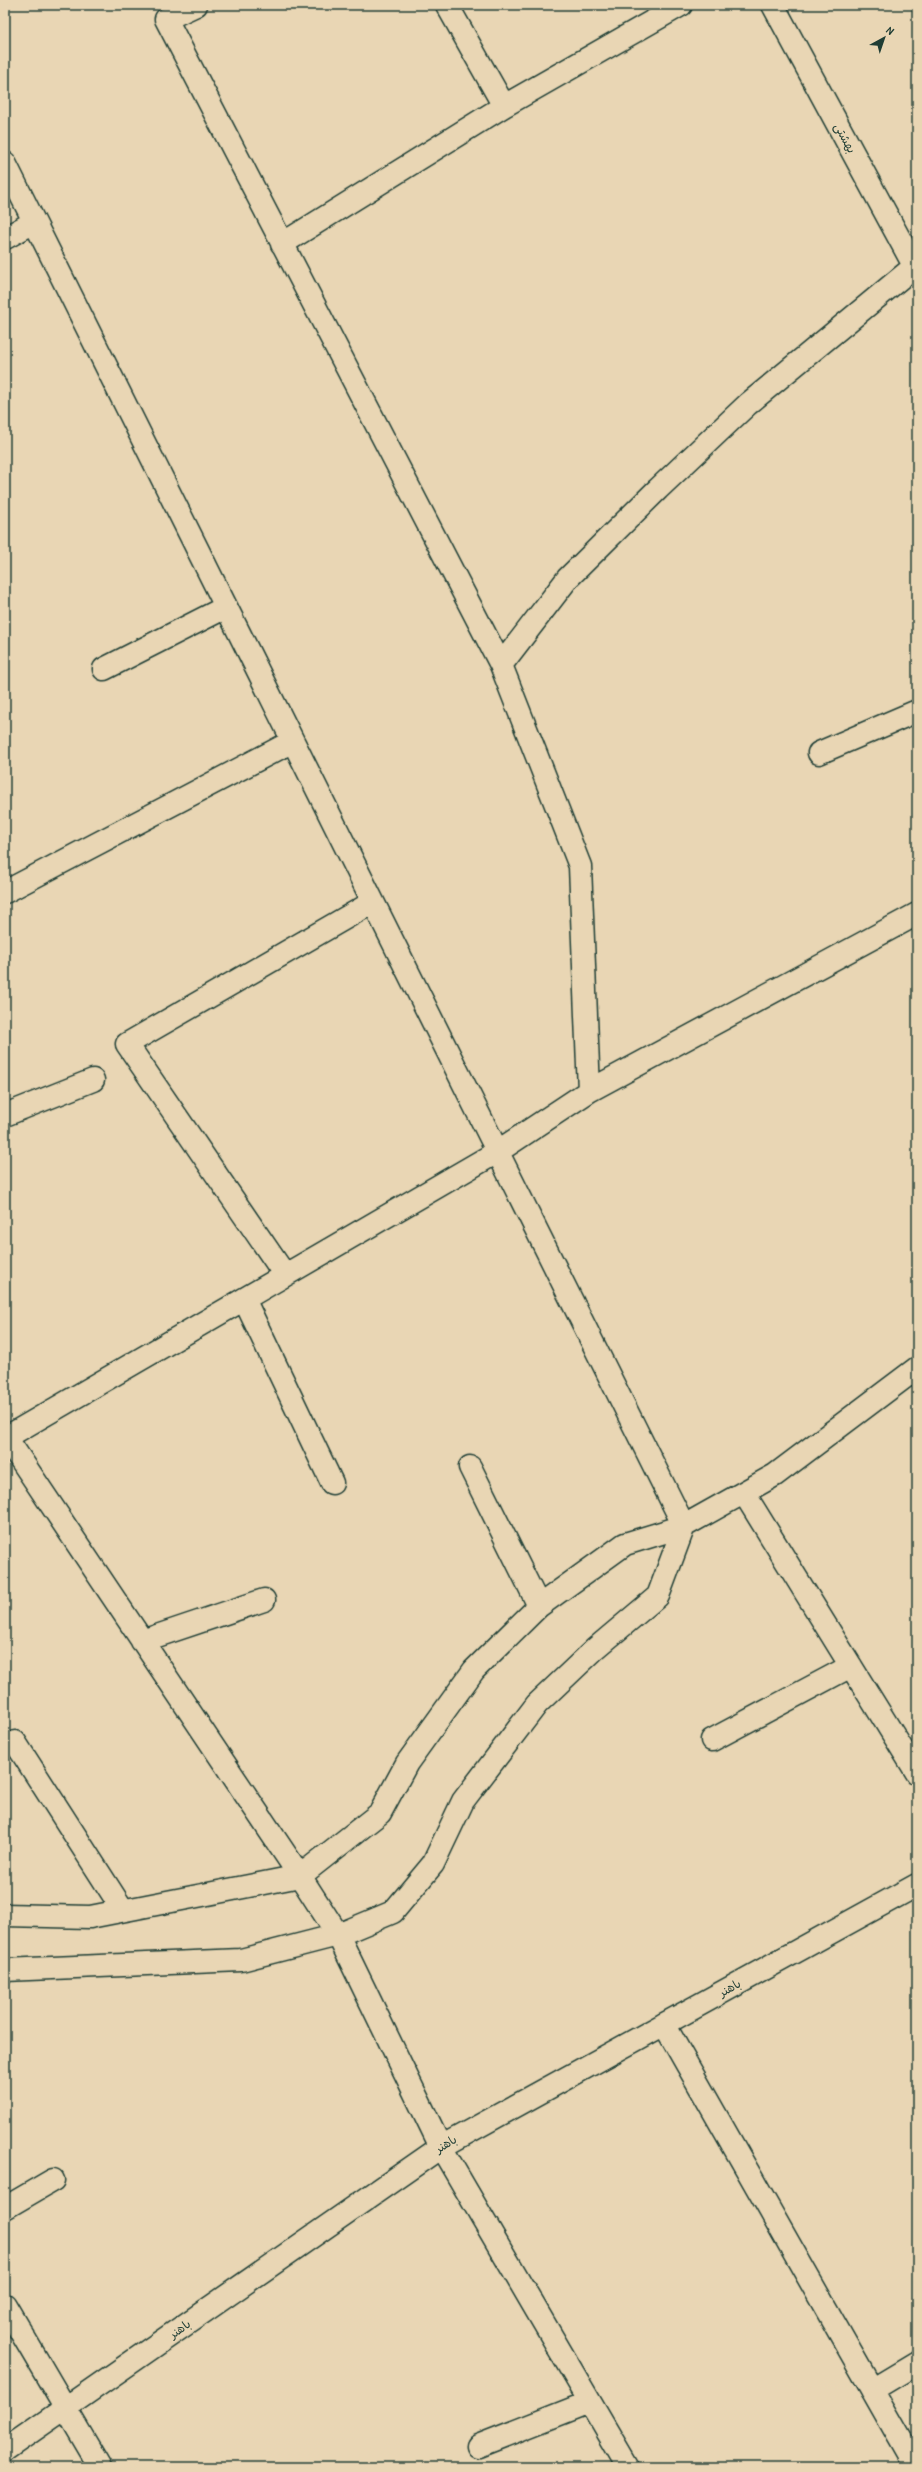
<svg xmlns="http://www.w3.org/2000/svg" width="922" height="2472" font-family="'Patrick Hand','Playpen Sans Arabic',sans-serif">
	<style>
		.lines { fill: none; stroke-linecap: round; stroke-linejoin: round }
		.minor-casing { stroke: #1f3d34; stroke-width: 25 }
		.minor { stroke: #e9d6b4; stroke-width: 22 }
		.labels { text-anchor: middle; stroke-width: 3; stroke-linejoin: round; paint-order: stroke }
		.street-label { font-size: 12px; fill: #1f3d34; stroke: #e9d6b4 }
	</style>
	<rect width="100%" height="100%" fill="#e9d6b4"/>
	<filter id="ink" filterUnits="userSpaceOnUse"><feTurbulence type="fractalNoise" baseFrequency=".025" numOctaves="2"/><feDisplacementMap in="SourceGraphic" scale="8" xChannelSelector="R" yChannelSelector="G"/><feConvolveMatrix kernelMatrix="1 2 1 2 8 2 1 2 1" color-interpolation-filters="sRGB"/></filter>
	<g filter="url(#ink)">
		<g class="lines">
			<g class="minor-casing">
				<path id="minor" d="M447,5L504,106L681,5
					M773,5L917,271
					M5,163L684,1526L775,1475L917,1368
					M5,238L34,222
					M282,244L504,106
					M501,665L568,578L658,489L748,404L915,266
					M104,669L226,607
					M819,753L917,711
					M5,892L293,741
					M589,1091L917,914
					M5,1115L93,1080
					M285,1275L127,1044L373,902
					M244,1299L332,1483
					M5,1436L300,1876L338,1935L441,2147L628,2467
					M5,1438L497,1152L589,1091L580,866L501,665L166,19L196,5
					M470,1467L539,1606
					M744,1493L917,1773
					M142,1641L264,1600
					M712,1740L851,1666
					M15,1742L123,1910
					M5,1915L90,1917L300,1876L380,1813L407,1763L474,1670L539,1606L625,1544L684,1526L658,1596L595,1649L537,1704L463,1801L433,1864L393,1912L338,1935L241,1960L5,1970
					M664,2024L916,2467
					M5,2208L53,2180
					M5,2305L100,2467
					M872,2390L917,2363
					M478,2446L590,2402
					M5,2450L441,2147L917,1885"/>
			</g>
			<use href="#minor" class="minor"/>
		</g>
	</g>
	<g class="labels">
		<g class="street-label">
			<text transform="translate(845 138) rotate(62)" y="4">بهشتی</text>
			<text transform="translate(730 1988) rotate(-29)" y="4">باهنر</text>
			<text transform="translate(446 2144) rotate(-31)" y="4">باهنر</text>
			<text transform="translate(180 2329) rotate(-35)" y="4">باهنر</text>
		</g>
	</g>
	<rect width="922" height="2472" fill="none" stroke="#e9d6b4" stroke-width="20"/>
	<rect x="10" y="10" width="902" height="2452" fill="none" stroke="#1f3d34" stroke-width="1.5" filter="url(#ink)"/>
	<g transform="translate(884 38) rotate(40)" stroke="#e9d6b4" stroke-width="3" paint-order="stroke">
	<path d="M0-3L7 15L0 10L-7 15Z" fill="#1f3d34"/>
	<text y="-6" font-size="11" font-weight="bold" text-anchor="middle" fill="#1f3d34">N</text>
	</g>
</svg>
